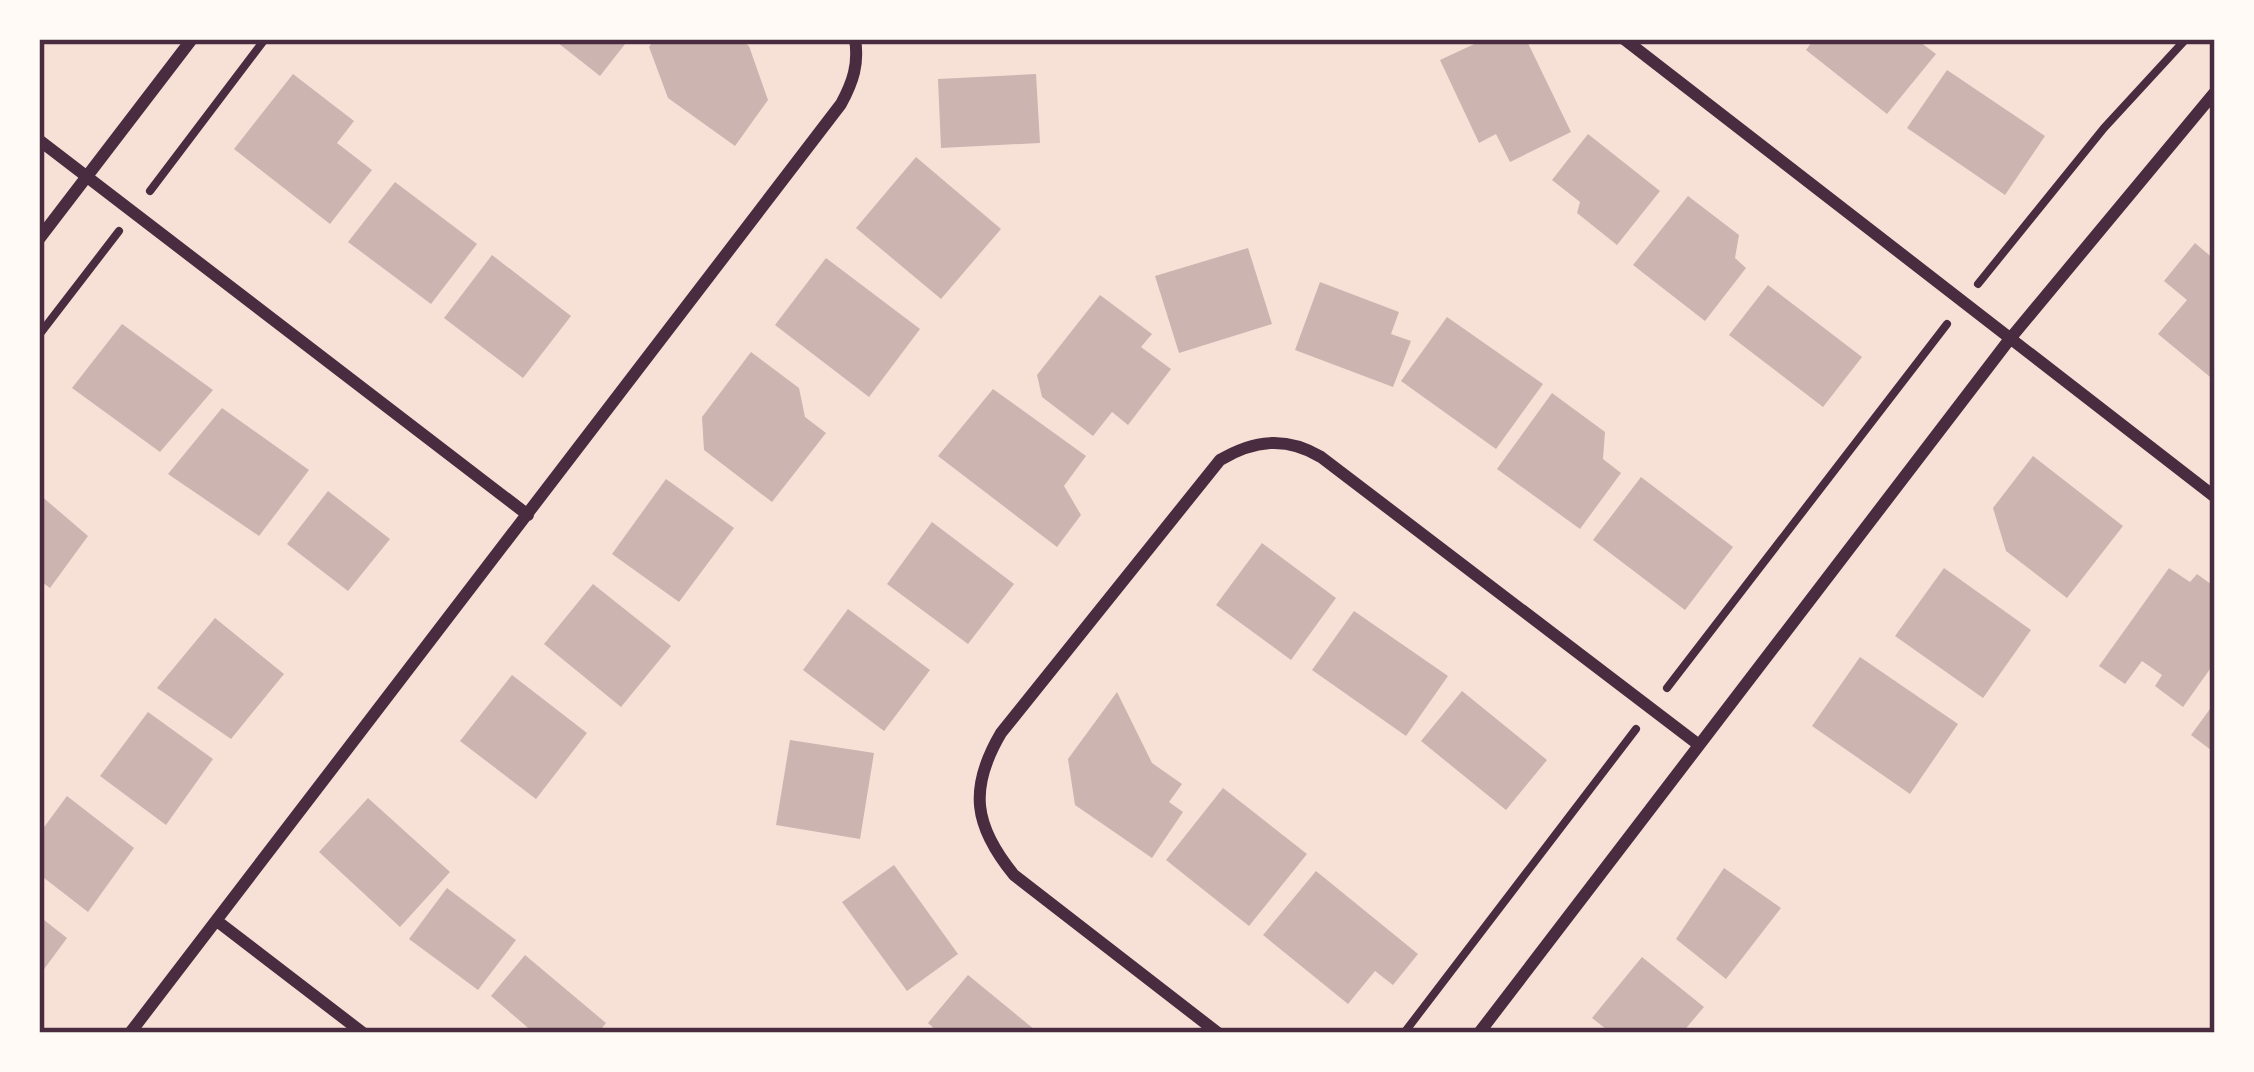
<svg xmlns="http://www.w3.org/2000/svg" width="2254" height="1072" font-family="Rubik,sans-serif">
	<style>
		.building { fill: #ccb4b1 }
		.lines { fill: none; stroke-linecap: round; stroke-linejoin: round }
		.path { stroke: #4a2c40; stroke-width: 8 }
		.minor { stroke: #4a2c40; stroke-width: 12 }
		.neatline { fill: none; stroke: #4a2c40; stroke-width: 4.5 }
	</style>
	<rect width="100%" height="100%" fill="#f7e1d7"/>
	<path class="building" d="M553,39H629L600,76Z
		M655,39H740L749,46L768,100L735,146L668,98L649,47Z
		M1485,39H1526L1571,132L1510,162L1496,134L1479,143L1440,60Z
		M1814,39H1916L1936,54L1887,114L1806,50Z
		M1947,70L2045,136L2005,195L1907,128Z
		M293,74L354,121L337,143L372,170L330,224L234,149Z
		M1036,74L1040,143L941,148L938,79Z
		M1588,134L1660,191L1617,245L1577,213L1580,202L1552,180Z
		M916,157L1001,229L941,299L856,228Z
		M395,182L477,244L431,304L348,242Z
		M1688,196L1739,235L1735,258L1746,268L1705,321L1633,265Z
		M2195,243L2215,260V381L2158,334L2187,300L2164,281Z
		M1248,248L1272,324L1179,353L1155,276Z
		M492,255L571,316L523,378L444,318Z
		M826,258L920,329L869,397L775,325Z
		M1320,282L1399,312L1391,334L1411,341L1393,387L1295,350Z
		M1768,285L1862,357L1823,407L1729,335Z
		M1100,295L1152,334L1141,347L1171,369L1128,425L1112,412L1093,436L1042,397L1037,375Z
		M1447,317L1543,384L1496,449L1401,381Z
		M122,324L213,390L160,452L72,388Z
		M751,352L799,388L805,417L826,433L772,502L704,450L702,417Z
		M993,389L1086,456L1064,486L1081,515L1057,547L938,456Z
		M1552,393L1605,432L1603,459L1621,473L1580,529L1497,469Z
		M222,408L309,470L259,536L168,474Z
		M2033,456L2123,526L2067,598L2006,551L1993,508Z
		M1641,477L1733,547L1685,610L1593,540Z
		M666,479L734,528L679,602L612,554Z
		M328,491L390,539L348,591L287,544Z
		M39,494L88,536L50,588L39,580Z
		M932,522L1014,584L968,644L887,584Z
		M1262,543L1336,598L1291,660L1216,605Z
		M1944,568L2031,630L1983,698L1895,636Z
		M2169,568L2190,582L2197,574L2215,587V662L2183,707L2155,686L2162,675L2142,661L2125,684L2099,666Z
		M593,584L671,646L621,707L544,644Z
		M848,609L930,670L884,731L803,670Z
		M1354,611L1448,676L1406,736L1312,670Z
		M215,618L284,674L231,739L157,688Z
		M1860,657L1958,724L1910,794L1812,726Z
		M512,675L587,733L536,799L460,741Z
		M1462,691L1547,760L1506,810L1421,741Z
		M1117,692L1152,763L1182,784L1169,802L1183,812L1152,858L1075,805L1068,759Z
		M2215,702V753L2191,735Z
		M148,712L213,759L166,825L100,776Z
		M790,740L874,753L860,839L776,825Z
		M1223,788L1307,854L1249,926L1166,860Z
		M67,796L134,848L88,912L39,874V834Z
		M368,798L450,872L400,927L319,852Z
		M894,865L958,954L907,991L842,902Z
		M1724,868L1781,908L1726,979L1676,939Z
		M1316,871L1418,954L1393,985L1375,971L1348,1004L1263,935Z
		M447,888L516,940L478,990L409,939Z
		M39,916L67,938L39,976Z
		M525,955L606,1023L598,1033H534L491,996Z
		M1642,957L1704,1007L1682,1033H1611L1592,1018Z
		M968,975L1035,1030L1033,1033H939L928,1023Z"/>
	<g class="lines">
		<path class="path" d="M150,191L265,39
			M1978,284L2104,128L2186,39
			M39,335L119,231
			M1667,688L1947,324
			M1404,1033L1636,729"/>
		<path class="minor" d="M1624,39L2215,497
			M39,140L528,515
			M39,239L192,39
			M217,921L363,1033
			M130,1033L841,104C853,82 859,64 855,39
			M1218,1033L1014,875C974,826 968,789 1001,733L1220,460C1254,440 1286,436 1321,457L1699,745
			M1479,1033L2009,340L2215,92"/>
	</g>
	<rect width="2254" height="1072" fill="none" stroke="#fffaf5" stroke-width="84"/>
	<rect x="42" y="42" width="2170" height="988" class="neatline"/>
</svg>
